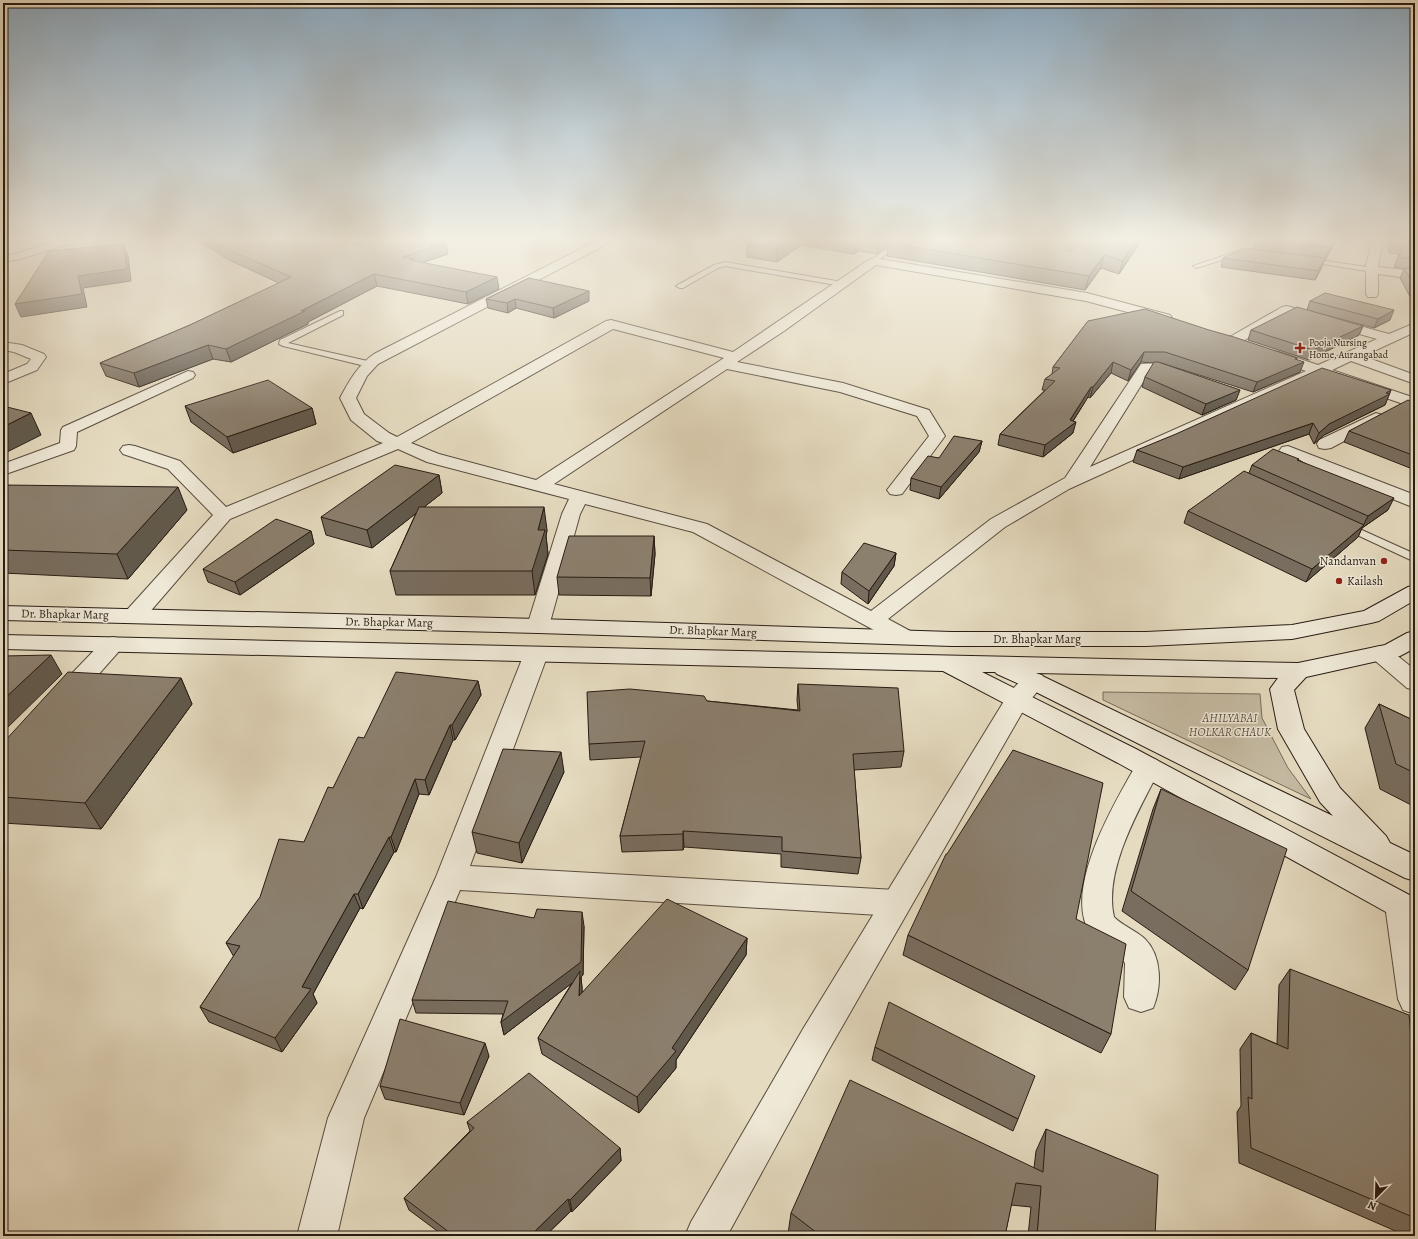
<svg xmlns="http://www.w3.org/2000/svg" width="1418" height="1239" font-family="Alegreya,serif">
	<style>
		.green { fill: #c5bba3; stroke: #776c5b }
		.lines { fill: none; stroke-linecap: round; stroke-linejoin: round }
		.service-casing { stroke: #584c3e; stroke-width: 2 }
		.minor-casing { stroke: #584c3e; stroke-width: 2 }
		.tertiary-casing { stroke: #584c3e; stroke-width: 2 }
		.secondary-casing { stroke: #291c13; stroke-width: 2 }
		.service { fill: #eee8d6; fill-rule: evenodd }
		.minor { fill: #eee8d6; fill-rule: evenodd }
		.tertiary { fill: #eee8d6; fill-rule: evenodd }
		.secondary { fill: #eee8d6; fill-rule: evenodd }
		.wall { fill: #786d5e; stroke: #291c13 }
		.shaded-wall { fill: #61594c; stroke: #291c13 }
		.building { fill: #8b7f6d; stroke: #291c13 }
		.poi-dot { fill: #8f2418; stroke: #eee8d6; stroke-width: 1.5 }
		.labels { text-anchor: middle; stroke-width: 3; stroke-linejoin: round; paint-order: stroke }
		.far-poi-label { font-size: 10px; fill: #291c13; stroke: #eee8d6; text-anchor: start }
		.poi-label { font-size: 12px; fill: #291c13; stroke: #eee8d6; text-anchor: end }
		.street-label { font-size: 12px; fill: #291c13; stroke: #eee8d6 }
		.park-label { font-size: 12px; font-style: italic; fill: #584c3e; stroke: #eee8d6 }
	</style>
	<rect width="100%" height="100%" fill="#e5dbc0"/>
	<filter id="stains"><feTurbulence type="fractalNoise" baseFrequency=".005" numOctaves="4"/><feColorMatrix values="0 0 0 0 .2 0 0 0 0 .09 0 0 0 0 .02 0 0 0 .5 -.17"/></filter>
	<radialGradient id="worn" r=".72"><stop offset=".6" stop-color="#630" stop-opacity="0"/><stop offset="1" stop-color="#630" stop-opacity=".3"/></radialGradient>
	<path class="green" d="M1103,692L1260,694L1262,718L1288,768L1311,799L1103,700Z"/>
	<g class="lines">
		<g class="service-casing">
			<path id="service" d="M899,239H906L876,262H872V260Z
				M1247,251L1250,253L1249,254L1238,255L1196,268L1193,266L1235,252Z
				M1306,258L1373,268L1376,270L1373,272L1304,261V259Z
				M725,262L842,282L846,284L842,286L725,266L718,268L683,288H680L676,286L714,265Z
				M340,311H343V315L288,343L372,362L373,364L372,366L369,367L283,346L279,344L280,340Z
				M1344,522L1415,554V562L1340,527L1338,525L1340,523Z"/>
		</g>
		<g class="minor-casing">
			<path id="minor" d="M63,239H80L79,241L20,259L3,262V256L15,254Z
				M600,239H614L613,241L378,364L367,376L356,398L364,414L389,433L397,437L606,321L611,320L733,352L870,259L874,258L1087,293L1170,315L1172,318L1170,321L1165,322L1086,301L876,265L784,331L737,362L843,383L929,410L945,436L902,494L896,495L890,494L887,490L929,436L917,416L840,392L727,369L554,484L707,524L871,611L991,519L1065,478L1141,364L1156,363L1184,371L1186,374L1184,377L1179,378L1150,371L1090,467L1306,371L1269,358L1267,355L1269,352L1274,351L1279,352L1318,365L1377,339L1289,314L1238,344L1233,345L1228,344L1226,341L1228,338L1282,307L1287,306L1389,334L1415,323V332L1363,356L1415,375V384L1351,361L1332,370L1415,398V408L1319,375L1069,489L1005,527L888,619L912,632L915,637L912,642L904,644L896,642L693,532L585,504L580,514L549,626L546,631L538,633L530,631L527,626L562,514L569,499L427,462L398,449L230,519L142,621L134,623L126,621L123,616L126,611L213,515L168,469L123,454L120,450L123,446L129,445L135,446L180,461L226,507L383,443L377,441L351,420L340,398C349,381 358,365 374,354ZM613,329L724,358L536,480L439,454L411,443Z
				M1373,239H1383L1378,267L1415,271V279L1378,274V294L1376,297H1368L1366,294V265Z
				M3,342L22,345L44,354L46,357L37,370L3,384V374L27,364L31,359L14,352L3,350Z
				M188,371L193,372L195,375L193,378L77,432L76,446L74,450L3,475V464L60,443L61,430L63,427Z
				M1376,413L1382,415L1384,418L1382,421L1331,448L1325,449L1319,448L1317,444L1319,440Z
				M1288,446L1415,495V508L1282,455L1279,451L1282,447Z
				M113,637L121,639L124,644L121,649L75,701L66,703L57,701L54,695L57,689L105,639Z
				M1380,646L1388,648L1415,670V690L1407,688L1372,658L1369,653L1372,648Z
				M536,647L544,649L548,654L470,866L896,890L907,894L911,903L907,912L896,916L460,890L364,1118L337,1236H297L328,1118L436,877L524,654L528,649Z
				M1148,757L1157,760L1161,767C1140,808 1103,870 1114,917C1123,926 1135,930 1145,939C1162,956 1162,987 1153,1008L1141,1012L1129,1008L1124,997L1125,963C1116,950 1098,946 1090,933C1062,889 1116,800 1139,760Z
				M1400,892L1411,896L1415,905V1014L1403,1010L1398,999L1385,905L1389,896Z"/>
		</g>
		<g class="tertiary-casing">
			<path id="tertiary" d="M1034,673L1042,675L1046,681L1027,704L827,1053L727,1236H685L691,1222L803,1029L1009,693L1026,675Z"/>
		</g>
		<g class="secondary-casing">
			<path id="secondary" d="M1415,585V600L1379,621L1371,623L1292,639L1146,646H952L538,633L3,620V606L538,619L952,632H1146L1292,625L1364,611L1408,587Z
				M1415,631V648L1400,656L1306,677L1294,690L1304,729L1340,788L1386,836L1390,843L1415,855V881L1405,878L1026,687L997,674L995,672H982L1136,749L1415,898V926L1404,922L1118,763L943,671L3,649V635L1298,663L1385,645L1407,633ZM1036,673L1278,678L1270,689L1278,729L1320,802L1333,816Z"/>
		</g>
		<use href="#service" class="service"/>
		<use href="#minor" class="minor"/>
		<use href="#tertiary" class="tertiary"/>
		<use href="#secondary" class="secondary"/>
	</g>
	<path class="wall" d="M196,239H345L359,246L363,247L348,239H432L448,254L422,263L499,289L468,304L377,286L308,322V324L231,362L213,359L139,387L106,376L100,363L190,325L279,283L229,260Z
		M756,239H1080L1070,251H1072L1083,239H1142L1119,274L1101,268L1085,290L887,256L888,246L877,254L859,251L854,254L801,245L777,262L747,257V244Z
		M1256,239H1337L1325,260H1324L1322,267L1315,280L1221,267L1223,258L1253,249Z
		M1391,239H1415V306L1400,278L1404,269L1394,267L1399,254L1389,253L1388,247Z
		M529,278L589,301L554,318L516,308L508,313L488,308L486,299Z
		M1310,301L1390,320L1374,328L1307,310Z
		M1088,321L1297,359L1300,372L1253,392L1161,363H1159L1240,390L1236,400L1202,415L1142,387L1145,377L1154,363L1141,362L1128,381L1111,373L1090,398L1088,397L1073,421V433L1043,457L998,445L1000,434L1045,390H1042L1045,379L1052,374L1053,367Z
		M1363,326L1359,335L1309,360L1248,340L1251,330Z
		M1391,390L1385,405L1324,435L1314,444L1309,434L1179,479L1133,462L1137,450Z
		M1415,403V470L1344,442L1349,431Z
		M185,406L312,408L316,424L233,453L191,422Z
		M982,441L979,452L939,499L910,490L911,478L939,458Z
		M1299,460L1388,510L1362,528L1358,537L1306,582L1184,523L1188,511L1249,473L1252,465Z
		M439,475L442,493L424,507L547,530L546,536L548,554L535,595H396L390,571L416,513L372,548L326,535L321,517Z
		M3,485L187,510L128,579L3,573Z
		M311,531L314,544L240,595L208,582L203,569Z
		M654,536L655,554L651,596L559,595L557,577Z
		M896,553L894,566L868,604L841,584L842,572Z
		M181,678L192,704L101,829L3,823V743Z
		M478,681L481,695L455,740H453L429,795L419,794L396,852H394L363,909L360,908L313,994L317,1003L282,1052L209,1022L200,1007L234,957L226,943L304,842L333,788L364,738Z
		M798,684L904,751L901,767L854,770L861,858L858,874L781,867V854L684,847L683,850L622,852L620,836L641,757L590,760L589,744L707,701L798,710L797,700Z
		M1379,704L1415,721V807L1380,789L1365,728Z
		M564,772L522,863L477,853L472,832Z
		M1161,789L1248,970L1235,990L1122,911L1153,809Z
		M534,918L584,926L583,975L581,977L582,988V992L747,938L746,955L676,1060V1068L639,1113L542,1054L538,1038L572,983L504,1035L501,1022L503,1014L416,1013L412,1000Z
		M908,935L1111,1034L1101,1053L903,955Z
		M1290,969L1415,1070V1236H1407L1239,1163L1237,1112L1241,1106L1240,1049L1251,1033L1277,1044L1279,985Z
		M875,1047L1018,1119L1013,1131L872,1060Z
		M489,1056L464,1115L385,1099L380,1086Z
		M467,1122L620,1148L621,1161L572,1212L571,1211L545,1236H444L409,1210L404,1198L470,1131Z
		M1046,1129L1155,1236H1028L1031,1207L1011,1205L1005,1236H791L788,1234L791,1213L1034,1168L1036,1151Z"/>
	<path class="shaded-wall" d="M792,239H802L801,245L777,262V249Z
		M859,239H860L859,251L854,254L856,241Z
		M882,239H896L888,243V246L877,254L879,241Z
		M1073,239H1080L1063,260L1066,247Z
		M1137,239H1142L1119,274L1123,261Z
		M1335,239H1337L1325,260L1330,248Z
		M446,242L448,254L415,265L403,257Z
		M123,244L128,256L131,281L83,288L87,307L21,317L15,304Z
		M1104,255L1101,268L1085,290L1089,276Z
		M1325,258L1322,267L1315,280L1318,271Z
		M374,274L377,286L308,322V324L231,362L226,349Z
		M497,277L499,289L468,304L466,292Z
		M589,291V301L554,318L553,308Z
		M515,299L516,308L508,313L507,303Z
		M1394,310L1390,320L1374,328L1378,319Z
		M1363,326L1359,335L1309,360L1313,350Z
		M208,345L213,359L139,387L134,373Z
		M1144,352L1141,362L1128,381L1131,370Z
		M1297,358L1294,366L1304,362L1300,372L1253,392L1257,382Z
		M1113,362L1111,373L1090,398L1093,387Z
		M1091,387L1088,397L1070,426L1076,422L1073,433L1043,457L1045,445L1070,420Z
		M1240,390L1236,400L1202,415L1206,404Z
		M1391,390L1385,405L1324,435L1314,444L1319,433L1329,424Z
		M312,408L316,424L233,453L227,437Z
		M31,413L41,435L3,454V427Z
		M1313,423L1309,434L1179,479L1183,467Z
		M982,441L979,452L939,499L941,487Z
		M439,475L442,493L372,548L367,530Z
		M178,487L187,510L128,579L117,554Z
		M1394,498L1388,510L1362,528L1358,537L1306,582L1312,569L1363,526L1368,516Z
		M544,507L547,530L546,536L548,554L535,595L532,571L538,530Z
		M311,531L314,544L240,595L235,582Z
		M654,536L655,554L651,596L650,578Z
		M896,553L894,566L868,604L869,591Z
		M51,655L62,674L3,732V700Z
		M181,678L192,704L101,829L85,803Z
		M478,681L481,695L455,740L452,725Z
		M450,725L453,740L429,795L425,780Z
		M561,752L564,772L522,863L519,843Z
		M415,779L419,794L396,852L391,837Z
		M683,831L684,847L683,850Z
		M389,837L394,852L363,909L358,894Z
		M354,894L360,908L313,994L317,1003L282,1052L275,1038L302,987Z
		M582,912L584,926L583,975L581,977L582,988V1012L579,996L580,977L504,1035L501,1022Z
		M747,938L746,955L676,1060V1068L639,1113L637,1097Z
		M485,1043L489,1056L464,1115L460,1103Z
		M620,1148L621,1161L572,1212L570,1200Z
		M568,1199L571,1211L545,1236H530Z"/>
	<path class="building" d="M210,239H345L359,246L364,247L371,243L368,239H432L446,242L403,257L414,259L410,260L497,277L466,292L374,274L301,311H305L226,349L208,345L134,373L100,363L190,325L291,277L225,248Z
		M756,239H792L777,249L747,244Z
		M843,239H859L856,241Z
		M865,239H882L879,241Z
		M894,239H1073L1066,247V251H1072L1083,239H1137L1123,261L1104,255L1089,276L888,243Z
		M1261,239H1335L1330,248Z
		M1392,239H1405L1415,240V259L1399,257L1403,245L1393,244Z
		M123,244L127,269L78,276L82,294L15,304L49,251Z
		M1244,248L1325,258L1318,271L1223,258Z
		M1404,268L1415,269V287Z
		M529,278L589,291L553,308L515,299L507,303L486,299Z
		M1325,293L1394,310L1378,319L1310,301Z
		M1297,307L1363,326L1313,350L1251,330Z
		M1145,309L1209,330L1234,337L1297,358L1295,359L1304,362L1257,382L1165,352H1144L1131,370L1113,362L1093,387H1091L1070,420L1076,422L1045,445L1000,434L1055,381L1045,379L1060,368L1053,367L1088,321Z
		M1154,362H1158L1240,390L1206,404L1145,377Z
		M1322,368L1391,390L1386,393L1390,394L1329,424L1319,433L1313,423L1183,467L1137,450L1176,434Z
		M268,380L312,408L227,437L185,406Z
		M1408,400L1415,403V456L1349,431Z
		M3,406L31,413L3,427Z
		M954,436L982,441L941,487L911,478L928,456L939,458Z
		M1273,449L1299,459L1297,460L1394,498L1368,516L1252,465Z
		M395,465L439,475L367,530L321,517Z
		M1244,471L1364,525L1312,569L1188,511Z
		M3,485L178,487L117,554L3,550Z
		M419,507H544L538,530H545L532,571H390Z
		M276,519L311,531L235,582L203,569Z
		M569,536H654L650,578L557,577Z
		M864,543L896,553L869,591L842,572Z
		M51,655L3,700V656Z
		M68,672L181,678L85,803L3,797V743Z
		M396,672L478,681L452,725H450L425,780L415,779L391,837H389L358,894H354L302,987L311,989L275,1038L200,1007L240,946L226,943L260,897L279,839L304,842L328,787L333,788L358,737L364,738Z
		M798,684L898,688L904,751L853,754L861,858L782,851V837L683,831V834L620,836L645,741L589,744L587,692L630,689L704,696L707,701L800,711Z
		M1379,704L1415,721V773L1396,764Z
		M503,749L561,752L519,843L472,832Z
		M1013,750L1103,783L1076,919L1126,944L1111,1034L908,935L946,854H947Z
		M1161,789L1287,849L1248,970L1131,891Z
		M667,899L747,938L672,1048L676,1051L637,1097L538,1038L580,971L579,996Z
		M448,901L534,918L537,909L582,912L581,962L501,1022L508,1001L412,1000Z
		M1290,969L1409,1015L1415,1070V1218L1251,1148L1248,1097L1252,1099L1251,1033L1288,1049Z
		M889,1002L1035,1076L1018,1119L875,1047Z
		M400,1019L485,1043L460,1103L380,1086Z
		M529,1073L620,1148L570,1200L568,1199L530,1236H454L404,1198L474,1128L467,1122Z
		M850,1080L1043,1172L1046,1129L1158,1175L1155,1236H1037L1041,1186L1016,1183L1005,1236H821L791,1213Z"/>
	<linearGradient id="sky" x2="0" y2="1"><stop stop-color="#8daac0"/><stop offset="0.58" stop-color="#f3efe3"/><stop offset="1" stop-color="#f3efe3" stop-opacity="0"/></linearGradient>
	<rect width="1418" height="413" fill="url(#sky)"/>
	<g class="poi-dot">
		<path d="M1298 342h4v4h4v4h-4v4h-4v-4h-4v-4h4z"/>
		<circle cx="1384" cy="561" r="4"/>
		<circle cx="1339" cy="581" r="4"/>
	</g>
	<g class="labels">
		<g class="far-poi-label">
			<text x="1309" y="346">Pooja Nursing<tspan x="1309" dy="12">Home, Aurangabad</tspan></text>
		</g>
		<g class="poi-label">
			<text x="1376" y="565">Nandanvan</text>
			<text x="1347" y="585" text-anchor="start">Kailash</text>
		</g>
		<g class="street-label">
			<text transform="translate(65 614) rotate(1)" y="4">Dr. Bhapkar Marg</text>
			<text transform="translate(389 622) rotate(1)" y="4">Dr. Bhapkar Marg</text>
			<text transform="translate(713 631) rotate(2)" y="4">Dr. Bhapkar Marg</text>
			<text x="1037" y="643">Dr. Bhapkar Marg</text>
		</g>
		<g class="park-label">
			<text x="1230" y="722">AHILYABAI<tspan x="1230" dy="14">HOLKAR CHAUK</tspan></text>
		</g>
	</g>
	<rect width="1418" height="1239" fill="none" stroke="#e5dbc0" stroke-width="16"/>
	<rect x="4" y="4" width="1410" height="1231" fill="none" stroke="#291c13" stroke-width="2"/>
	<rect x="8" y="8" width="1402" height="1223" fill="none" stroke="#291c13"/>
	<g transform="translate(1376 1197) rotate(203)" stroke="#eee8d6" stroke-width="3" paint-order="stroke">
	<path d="M0-3L7 15L0 10L-7 15Z" fill="#291c13"/>
	<text y="-6" font-size="11" font-weight="bold" text-anchor="middle" fill="#291c13">N</text>
	</g>
	<rect width="100%" height="100%" filter="url(#stains)"/>
	<rect width="100%" height="100%" fill="url(#worn)"/>
</svg>
